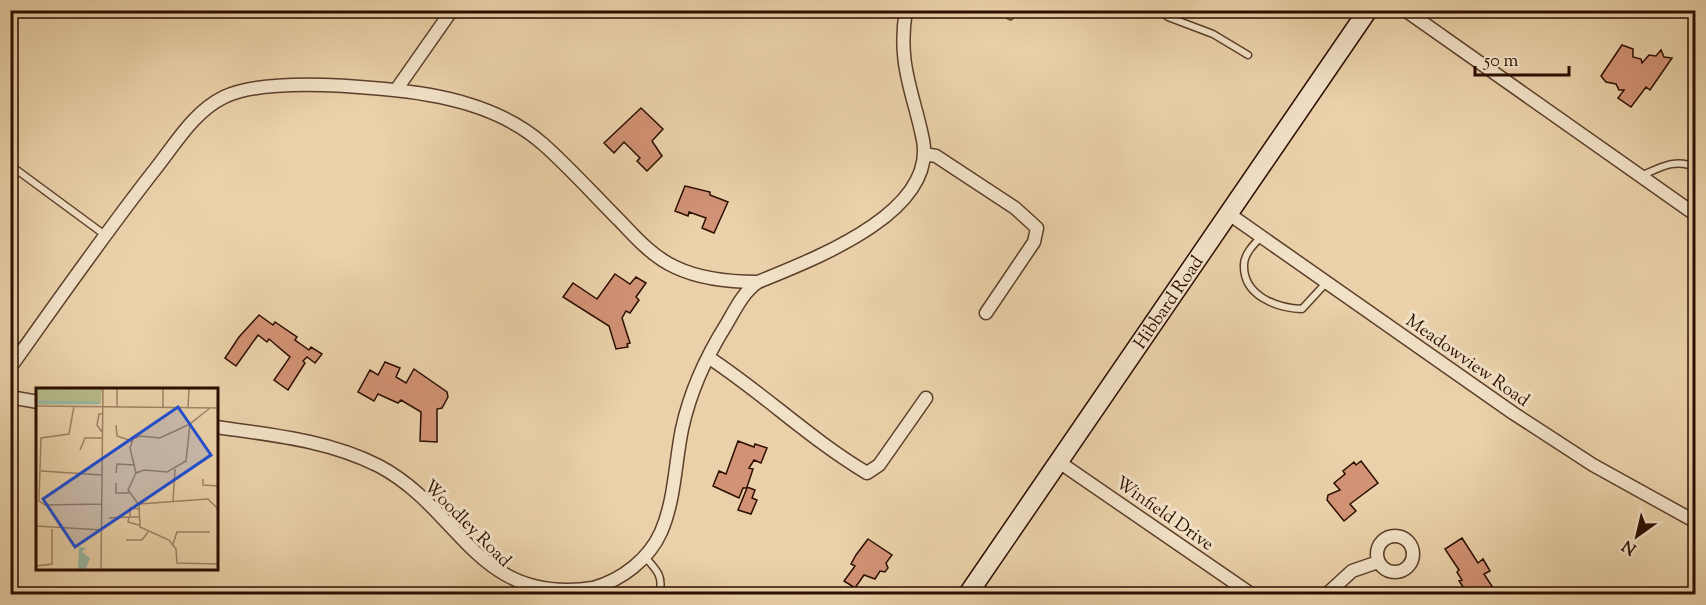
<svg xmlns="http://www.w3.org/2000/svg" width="1706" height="605" font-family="'Sorts Mill Goudy',serif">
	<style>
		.building { fill: #d19275; stroke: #2c0d00; stroke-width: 1.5 }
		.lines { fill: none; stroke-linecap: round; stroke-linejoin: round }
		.lane-casing { stroke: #5c3e2a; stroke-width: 9 }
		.street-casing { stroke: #5c3e2a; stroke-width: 15 }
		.secondary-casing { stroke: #2c0d00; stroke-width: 21 }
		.lane { stroke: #f1e1c7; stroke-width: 6 }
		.street { stroke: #f1e1c7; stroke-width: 12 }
		.secondary { stroke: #f1e1c7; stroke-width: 18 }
		.labels { text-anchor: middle; stroke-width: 6; stroke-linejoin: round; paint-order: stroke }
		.street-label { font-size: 18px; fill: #2c0d00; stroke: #f1e1c7 }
		.inset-river { fill: none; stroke: #99b8a3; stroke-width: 3 }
		.inset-road { fill: none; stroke: #9e8365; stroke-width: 1.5 }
		.view { fill: #1d4ed8; fill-opacity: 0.15; stroke: #1d4ed8; stroke-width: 3 }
		.inset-edge { fill: none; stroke: #2c0d00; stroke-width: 3 }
	</style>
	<rect width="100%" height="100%" fill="#ead1a9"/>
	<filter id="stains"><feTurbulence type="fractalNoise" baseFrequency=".00333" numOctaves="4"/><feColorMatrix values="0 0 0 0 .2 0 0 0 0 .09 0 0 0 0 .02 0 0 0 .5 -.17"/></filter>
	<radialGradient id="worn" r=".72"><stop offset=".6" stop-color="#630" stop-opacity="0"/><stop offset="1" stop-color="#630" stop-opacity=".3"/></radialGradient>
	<path class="building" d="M1622,45L1633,49V57L1641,59L1642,63L1649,55L1656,56L1661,50L1664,57L1672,58L1650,90L1646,87L1631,107L1618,98L1624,90H1619L1616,84L1606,82L1601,76Z
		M641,108L663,129L652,141L662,156L647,171L637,161L640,158L624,142L614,153L604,143Z
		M685,186L710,192V195L728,202L714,233L702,228L706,218L689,212L688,216L675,211Z
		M615,274L630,284L636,277L646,283L636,297L639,300L630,313L626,311L622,318L630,343L627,344L628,347L616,349L609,326L563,297L573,283L597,299Z
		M259,315L273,325L275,322L297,337L295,340L309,350L311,347L322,354L315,363L307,357L303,361L305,363L288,390L274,380L290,357L269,339L267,342L258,335L236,366L225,358L239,337Z
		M385,362L400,368L396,377L406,383L414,369L447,392L448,397L442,408L437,409V442L420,441L421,412L401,400L398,403L378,394L374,401L358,392L370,370L378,375Z
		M738,441L754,447L755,444L767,448L761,463L754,460L749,468L753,469L747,487L755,490L752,498L757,500L751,514L738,510L747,488H743L739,498L713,486L719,471L726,474Z
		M1361,461L1378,483L1350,504L1356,511L1344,521L1327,500L1328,495L1340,490L1334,483L1345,474L1343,471L1354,462L1356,465Z
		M1462,538L1478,563L1483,559L1490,571L1484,574L1497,594H1468L1459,581L1462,580L1457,572L1459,570L1445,549Z
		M868,539L892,555L886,563L888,568L885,572L880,571L875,579L864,575L855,588L844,581L855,566L851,564L856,555Z"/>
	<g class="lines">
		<g class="lane-casing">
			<path id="lane" d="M1002,10L1010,16L1015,10
				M1159,10L1168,17L1213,34L1248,55
				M10,165L105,235
				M1641,176C1659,168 1676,157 1696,168
				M1261,237C1254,244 1244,254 1244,265C1243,296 1277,308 1302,309L1326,283
				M645,557C657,570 664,577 659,594
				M600,586L604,594"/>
		</g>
		<g class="street-casing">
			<path id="street" d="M1405,10L1696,215
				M396,90L452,10
				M924,154L936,156L1015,208L1037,228L1034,242L986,313
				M1229,214L1513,413L1593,465L1696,522
				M708,357C763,393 810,439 867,473L879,465L926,398
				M10,368C57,302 103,236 153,172C174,146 193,112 224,97C262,79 343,85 384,89C440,94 500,106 543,144C570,168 595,196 620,221C636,238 653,257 675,267C700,279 730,282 758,282
				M10,397L38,402
				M216,427C272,435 328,440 379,466C462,510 476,605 593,588C622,580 649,559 661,532C675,500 675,463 682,429C690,392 706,357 726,325C735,310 743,292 758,282C811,260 937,214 923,140C913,91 897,64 906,10
				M1059,462L1251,594
				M1377 554a18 18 0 1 1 36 0a18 18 0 1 1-36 0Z
				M1327,594L1352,571L1378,562"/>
		</g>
		<g class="secondary-casing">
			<g id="secondary">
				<path id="s1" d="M968,594L1368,10"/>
			</g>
		</g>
		<use href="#lane" class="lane"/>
		<use href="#street" class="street"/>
		<use href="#secondary" class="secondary"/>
	</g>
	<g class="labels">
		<g class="street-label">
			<text dy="6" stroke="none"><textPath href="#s1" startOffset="354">Hibbard Road</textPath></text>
			<text transform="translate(1468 360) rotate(35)" y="6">Meadowview Road</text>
			<text transform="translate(1165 513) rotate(35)" y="6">Winfield Drive</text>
			<text transform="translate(468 523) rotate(45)" y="6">Woodley Road</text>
		</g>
	</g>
	<g transform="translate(36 388)">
		<rect width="182" height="182" fill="#ead1a9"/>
		<path d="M0,0H66L65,16L0,17Z" fill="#b6bc89"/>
		<path d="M43,159L50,160L46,164L54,170L50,181H42Z" fill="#99b8a3"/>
		<path class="inset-river" d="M0,14L63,15"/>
		<path class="inset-road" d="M0,18L182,20M38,18L33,46L5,50L3,113L9,117L66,116M81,19V0M127,20V0M152,20L153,0M154,36L124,50L104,48L97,51L94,60L100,85L92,102L103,117L104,139L133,152L140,161L141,175L182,176M80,37L81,48L96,53M66,44L61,37L63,26H66M44,62L49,50H66M5,83L66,87M80,85L81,76L99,77M100,85L108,82L131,84L150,73L154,36L174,20M167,91V97L182,98M80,95V105H93M137,113L139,81M103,116L172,111L182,121M94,129V120L104,121M103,129H93L92,134L103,137M73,130L93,129M0,138L66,142M90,152H106L112,144M137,156L141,144H174M0,178L16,176V141M65,181L67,0"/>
		<path class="view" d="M142,19L175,67L39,159L7,111Z"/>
		<rect width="182" height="182" class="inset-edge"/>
	</g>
	<rect width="1706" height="605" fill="none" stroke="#ead1a9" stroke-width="36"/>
	<rect x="12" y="12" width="1682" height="581" fill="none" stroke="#2c0d00" stroke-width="3"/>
	<rect x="18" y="18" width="1670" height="569" fill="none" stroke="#2c0d00" stroke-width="1.5"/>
	<g transform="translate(1637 536) rotate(214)" stroke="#f1e1c7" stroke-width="4.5" paint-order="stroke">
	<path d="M0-4.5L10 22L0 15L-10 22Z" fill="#2c0d00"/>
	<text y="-9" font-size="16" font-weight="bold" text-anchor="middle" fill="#2c0d00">N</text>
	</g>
	<path d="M1475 66v9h94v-9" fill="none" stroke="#2c0d00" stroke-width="3"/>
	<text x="1484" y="66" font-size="18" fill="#2c0d00" stroke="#f1e1c7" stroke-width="4.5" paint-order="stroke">50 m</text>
	<rect width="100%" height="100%" filter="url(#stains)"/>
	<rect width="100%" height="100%" fill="url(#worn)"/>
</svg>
